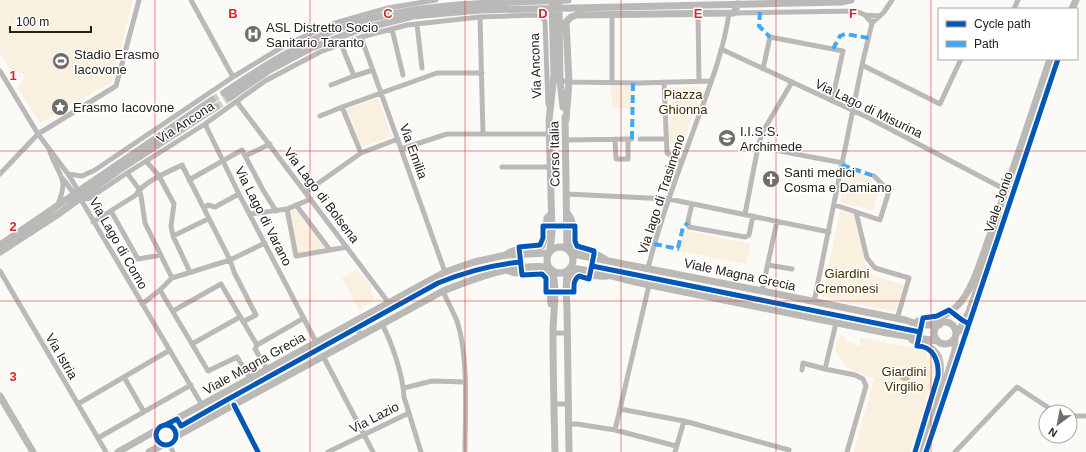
<svg xmlns="http://www.w3.org/2000/svg" width="1086" height="452" font-family="Arial,sans-serif">
	<style>
		.green { fill: #f9f0df }
		.water { fill: #ccbea5 }
		.lines { fill: none; stroke-linecap: round; stroke-linejoin: round }
		.tertiary-tunnel { stroke: #d1cfcb; stroke-width: 7; stroke-dasharray: 7 3.5; stroke-linecap: butt }
		.minor { stroke: #bbb9b7; stroke-width: 5 }
		.tertiary { stroke: #bbb9b7; stroke-width: 7 }
		.secondary { stroke: #bbb9b6; stroke-width: 7 }
		.quiet { stroke: #3fa9f5; stroke-width: 4; stroke-dasharray: 8 4; stroke-linecap: butt }
		.cycleway-casing { stroke: #fff; stroke-width: 8 }
		.cycleway { stroke: #0057b8; stroke-width: 5 }
		.grid { fill: none; stroke: #d62828; stroke-width: 1; stroke-opacity: 0.55 }
		.labels { text-anchor: middle; stroke-width: 3; stroke-linejoin: round; paint-order: stroke }
		.poi-label { font-size: 13px; fill: #25211b; stroke: #fff; text-anchor: start }
		.street-label { font-size: 13px; fill: #25211b; stroke: #fff }
		.park-label { font-size: 13px; fill: #3f2b00; stroke: #fff }
		.grid-label { font-size: 13px; text-anchor: middle; font-weight: bold; fill: #d62828; stroke: #fff; stroke-width: 3; stroke-linejoin: round; paint-order: stroke }
	</style>
	<rect width="100%" height="100%" fill="#fcfaf7"/>
	<path class="green" d="M0,0H133L112,82L40,123L18,89L25,75L10,69L0,53Z
		M611,86H631L632,109L612,108Z
		M699,87L700,88L698,99L683,144L671,145L669,142L670,89L671,88Z
		M377,98L392,136L363,147L346,109Z
		M847,168L868,176L879,190L873,211L840,202Z
		M294,207L325,247L324,250L298,254L289,210Z
		M840,211L854,215L868,274L904,285L895,312L822,297Z
		M683,230L751,244L746,264L679,251Z
		M357,269L372,287L370,289L375,300L359,310L342,278Z
		M841,333L847,342L860,346V338L927,350V360L935,365L934,382L910,452H854L874,379L846,367L835,350L837,341H839Z"/>
	<path class="water" d="M899 375a6 6 0 1 1 12 0a6 6 0 1 1-12 0Z"/>
	<g class="lines">
		<path class="tertiary-tunnel" d="M212,100L224,93
			M216,107L229,98"/>
		<path class="minor" d="M191,0L233,77
			M1014,9L1018,0
			M698,13L699,81
			M734,13L856,11L865,15L872,23
			M612,14V83
			M865,15L880,16
			M480,17L483,134
			M872,23L884,12L892,0
			M417,24L422,68
			M392,29L403,75
			M361,37L445,272
			M721,49L869,118L1006,190
			M862,65L940,104L961,59
			M763,69L770,37L843,51L832,101
			M0,71L38,134L68,174L76,187V193L80,198L202,405
			M354,76L373,70
			M560,80L569,82L639,83L711,81
			M664,82L667,153L682,162
			M331,85L354,76L341,44
			M237,102L388,302
			M320,116L342,107
			M205,124L239,194L316,342
			M615,139L616,159H628V139
			M640,139H666
			M566,140L632,139
			M758,147L843,163
			M401,149L447,134H549
			M50,152C59,178 70,177 57,206
			M361,153L342,107L437,73H482
			M245,156L270,144
			M146,161L159,176L174,204L171,226L173,236L190,272
			M502,167H550
			M127,173L139,189L141,196L145,223L172,278
			M0,174L38,134L116,86L139,0
			M68,174L82,176L95,170L233,77L287,44L335,23L388,8L436,0
			M64,180L72,191L76,193
			M189,180L242,150L263,190L276,211
			M306,192L361,153L398,139
			M566,194L669,199L829,232
			M81,198L88,199L127,173L205,124L265,81L320,52L361,37L407,25L480,17L534,15L540,16L545,21L548,105
			M692,204L688,221L689,227L745,237L749,235L753,216
			M296,205L330,250
			M835,205L880,220L889,191L874,176
			M204,208L208,205L215,207L239,194
			M287,209L296,256L347,247
			M111,211L138,259L161,255
			M856,212L867,258L875,268L909,278L897,319
			M250,214L287,209L311,199
			M745,214L758,147L762,133L792,82
			M93,222L136,195C143,182 168,172 182,165L230,260L234,272L256,315L243,322
			M173,236L208,219
			M768,265L792,269
			M648,268C661,217 680,167 698,118C711,83 724,49 729,13
			M0,271L106,452
			M160,290L208,371L237,357L250,378
			M443,291C447,301 453,311 457,321C469,357 465,414 465,452
			M762,291L777,221
			M814,302L862,65L872,23
			M142,304L160,290L172,278L230,260L265,243
			M173,311L221,284L257,345L255,349L267,369
			M353,322L361,335
			M836,323L825,369L855,375L863,379L866,386L847,452
			M382,324C392,343 403,375 404,397L421,452
			M553,333H568
			M192,344L240,317
			M257,345L304,318
			M323,356L373,452
			M802,370L803,363L825,369
			M124,377L144,412
			M404,388L432,381L465,382
			M78,404L170,350
			M554,404H569
			M234,405L258,452
			M620,409L649,285
			M1070,416H1086
			M569,424H577L615,430L620,409L684,421L789,450L788,452
			M615,430L676,446
			M98,438L191,385
			M169,444L173,452
			M328,452L409,413
			M675,452L684,421
			M955,452L1017,387L1055,412"/>
		<path class="tertiary" d="M559,3L560,80L563,107
			M224,93C264,66 309,37 355,23C424,2 497,3 568,0
			M229,98L268,71L311,48L358,30L413,16L480,10L841,2L851,0
			M565,117L567,249
			M566,120L569,82L566,22L571,17L577,15L734,13L738,4
			M568,214C575,222 572,236 574,246L579,251L596,254L605,259
			M0,245C71,197 141,148 212,100
			M550,250L552,233L549,120L554,75L552,5
			M0,252L60,213L122,168L216,107
			M506,255C515,246 531,252 542,246L545,237L547,218L551,214
			M507,270C510,271 513,273 516,273C527,273 544,266 549,279L551,304
			M552,271C558,290 553,312 553,332C553,372 554,412 555,452
			M567,271L566,291L567,308L569,452
			M570,290L571,281L573,275C584,273 596,277 607,276
			M0,396L33,452"/>
		<path class="secondary" d="M1072,9L1076,0
			M547 260a13 13 0 1 1 26 0a13 13 0 1 1-26 0Z
			M570,252L578,255L762,291L905,320L920,325H939
			M570,268C593,270 614,277 635,282L887,333L937,341
			M918,321C932,321 947,317 957,306C973,291 982,256 990,235C1011,176 1030,118 1050,59
			M934 333a11 11 0 1 1 22 0a11 11 0 1 1-22 0Z
			M956,333L959,331L969,312L1001,219
			M912,340C922,343 932,346 938,356C948,375 924,431 917,452
			M165,425L445,272L474,262L506,255L548,253
			M156 435a10 10 0 1 1 20 0a10 10 0 1 1-20 0Z
			M175,437L443,291C476,278 511,264 548,267
			M118,452L157,430
			M149,452L163,445
			M924,452L955,350V338"/>
		<path class="quiet" d="M760,12L759,26L770,37
			M833,49L840,36L845,34L869,38
			M632,139L633,83
			M842,165L874,176
			M654,244L679,249
			M678,248L683,227L688,223"/>
		<g class="cycleway-casing">
			<path id="cycleway" d="M543,226H575V241L577,246L594,251V254L589,279L579,276C573,280 574,286 574,292H546V278L542,274L522,275L519,247L540,245L543,238Z
				M592,266L920,332
				M234,405L258,452
				M165,425L177,419L181,426L223,402L438,283C465,272 491,265 520,262
				M156 435a10 10 0 1 1 20 0a10 10 0 1 1-20 0Z
				M915,452L938,376C939,362 934,346 917,346L923,318L937,316L949,310L962,320L969,324
				M926,452L1058,59"/>
		</g>
		<use href="#cycleway" class="cycleway"/>
	</g>
	<path class="grid" d="M155,0V452M310,0V452M465,0V452M621,0V452M776,0V452M931,0V452M0,151H1086M0,301H1086"/>
	<defs>
		<g id="hospital-disc" transform="scale(0.9)"><circle r="9.5" fill="#706d68" stroke="#fff"/><path d="M-5-5h3v3.5h4V-5h3V5h-3V1.5h-4V5h-3Z" fill="#fff"/></g>
		<g id="stadium-disc" transform="scale(0.9)"><circle r="9.5" fill="#706d68" stroke="#fff"/><path d="M0-5a6.5 5 0 1 0 0 10a6.5 5 0 1 0 0-10ZM-3.5-1.8h7v3.6h-7Z" fill="#fff"/></g>
		<g id="sight-disc" transform="scale(0.9)"><circle r="9.5" fill="#706d68" stroke="#fff"/><path d="M0-6L1.8-2.2L6-1.7L2.9 1.2L3.7 5.4L0 3.3L-3.7 5.4L-2.9 1.2L-6-1.7L-1.8-2.2Z" fill="#fff"/></g>
		<g id="school-disc" transform="scale(0.9)"><circle r="9.5" fill="#706d68" stroke="#fff"/><path d="M0-5L7-2L0 1L-7-2ZM-4 1L0 2.5L4 1V4Q0 6-4 4Z" fill="#fff"/></g>
		<g id="church-disc" transform="scale(0.9)"><circle r="9.5" fill="#706d68" stroke="#fff"/><path d="M-1.2-6h2.4v3.5h3.3v2.4h-3.3V6h-2.4V-.1h-3.3v-2.4h3.3Z" fill="#fff"/></g>
	</defs>
	<g fill-rule="evenodd">
		<use href="#hospital-disc" x="253" y="34"/>
		<use href="#stadium-disc" x="61" y="61"/>
		<use href="#sight-disc" x="60" y="107"/>
		<use href="#school-disc" x="727" y="138"/>
		<use href="#church-disc" x="771" y="179"/>
	</g>
	<g class="labels">
		<g class="poi-label">
			<text x="266" y="32">ASL Distretto Socio<tspan x="266" dy="15">Sanitario Taranto</tspan></text>
			<text x="74" y="59">Stadio Erasmo<tspan x="74" dy="15">Iacovone</tspan></text>
			<text x="73" y="112">Erasmo Iacovone</text>
			<text x="740" y="136">I.I.S.S.<tspan x="740" dy="15">Archimede</tspan></text>
			<text x="784" y="177">Santi medici<tspan x="784" dy="15">Cosma e Damiano</tspan></text>
		</g>
		<g class="street-label">
			<text transform="translate(535 66) rotate(-92)" y="5">Via Ancona</text>
			<text transform="translate(869 108) rotate(26)" y="5">Via Lago di Misurina</text>
			<text transform="translate(185 122) rotate(-33)" y="5">Via Ancona</text>
			<text transform="translate(414 151) rotate(70)" y="5">Via Emilia</text>
			<text transform="translate(554 154) rotate(-91)" y="5">Corso Italia</text>
			<text transform="translate(661 194) rotate(-72)" y="5">Via lago di Trasimeno</text>
			<text transform="translate(322 195) rotate(53)" y="5">Via Lago di Bolsena</text>
			<text transform="translate(998 202) rotate(-71)" y="5">Viale Jonio</text>
			<text transform="translate(264 216) rotate(63)" y="5">Via Lago di Varano</text>
			<text transform="translate(119 243) rotate(60)" y="5">Via Lago di Como</text>
			<text transform="translate(740 274) rotate(12)" y="5">Viale Magna Grecia</text>
			<text transform="translate(62 356) rotate(60)" y="5">Via Istria</text>
			<text transform="translate(254 363) rotate(-29)" y="5">Viale Magna Grecia</text>
			<text transform="translate(374 417) rotate(-27)" y="5">Via Lazio</text>
		</g>
		<g class="park-label">
			<text x="683" y="99">Piazza<tspan x="683" dy="15">Ghionna</tspan></text>
			<text x="847" y="278">Giardini<tspan x="847" dy="15">Cremonesi</tspan></text>
			<text x="904" y="376">Giardini<tspan x="904" dy="15">Virgilio</tspan></text>
		</g>
	</g>
	<g class="grid-label">
		<text x="233" y="18">B</text>
		<text x="388" y="18">C</text>
		<text x="543" y="18">D</text>
		<text x="698" y="18">E</text>
		<text x="853" y="18">F</text>
		<text x="13" y="80">1</text>
		<text x="13" y="231">2</text>
		<text x="13" y="381">3</text>
	</g>
	<rect x="938" y="8" width="140" height="52" fill="#ffffff" stroke="#a8a6a4"/>
	<rect x="946" y="21" width="20" height="6" fill="#0057b8" stroke="#a8a6a4"/>
	<text x="974" y="28" font-size="12" fill="#25211b">Cycle path</text>
	<rect x="946" y="41" width="20" height="6" fill="#3fa9f5" stroke="#a8a6a4"/>
	<text x="974" y="48" font-size="12" fill="#25211b">Path</text>
	<g transform="translate(1058 424) rotate(212)"><circle r="19" fill="#ffffff" stroke="#a8a6a4"/>
	<path d="M0-3L7 15L0 10L-7 15Z" fill="#706d68"/>
	<text y="-6" font-size="11" font-weight="bold" text-anchor="middle" fill="#25211b">N</text>
	</g>
	<path d="M10 26v6h81v-6" fill="none" stroke="#25211b" stroke-width="2"/>
	<text x="16" y="26" font-size="12" fill="#25211b" stroke="#ffffff" stroke-width="3" paint-order="stroke">100 m</text>
</svg>
